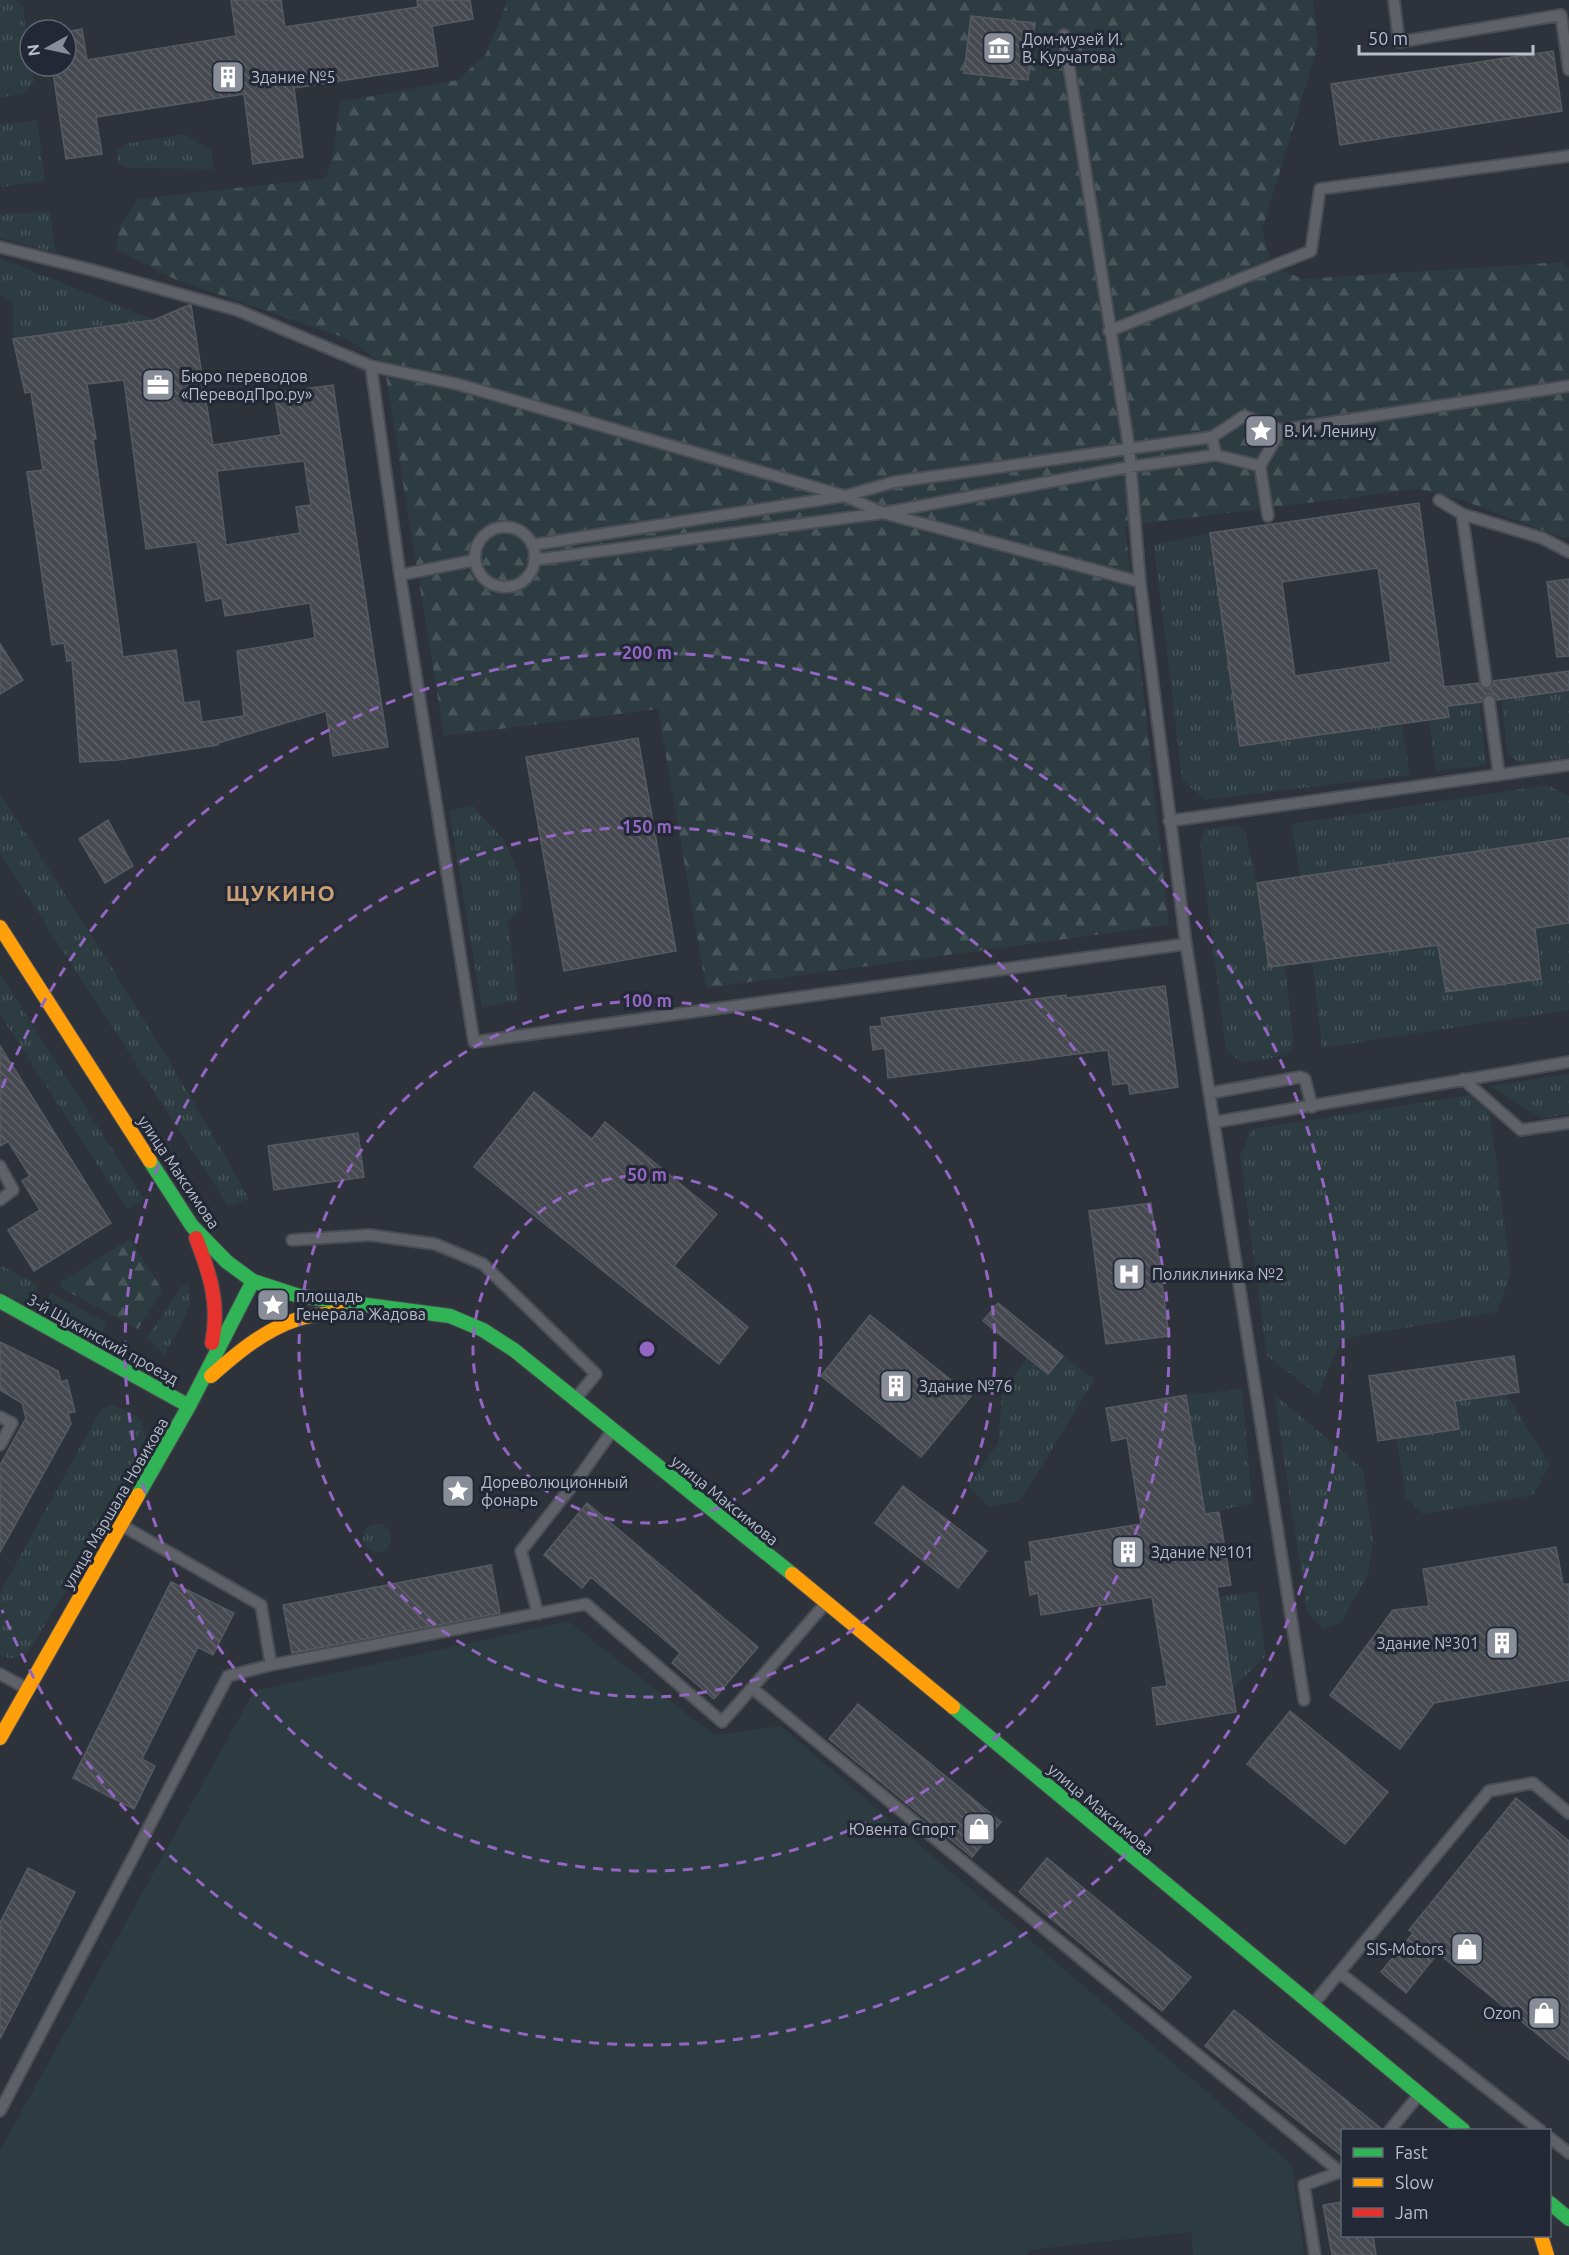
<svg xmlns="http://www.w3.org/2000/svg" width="1569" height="2255" font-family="Ubuntu,sans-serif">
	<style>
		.grass { fill: url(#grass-tufts) }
		.forest { fill: url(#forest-firs) }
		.green { fill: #2c3c40 }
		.building { fill: url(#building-back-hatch); stroke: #565a61; stroke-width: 1.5; fill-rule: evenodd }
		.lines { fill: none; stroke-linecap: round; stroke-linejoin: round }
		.lane-casing { stroke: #4a4d53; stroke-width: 14 }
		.fast-casing { stroke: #4a4d53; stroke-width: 16 }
		.slow-casing { stroke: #4a4d53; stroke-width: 16 }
		.jam-casing { stroke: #4a4d53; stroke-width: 16 }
		.lane { stroke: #5e6168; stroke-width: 10 }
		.fast { stroke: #30b455; stroke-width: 14 }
		.slow { stroke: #ff9f0a; stroke-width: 14 }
		.jam { stroke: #e5322d; stroke-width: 14 }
		.ring { fill: none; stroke: #9466c3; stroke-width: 3; stroke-dasharray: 10 8 }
		.labels { text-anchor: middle; stroke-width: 6; stroke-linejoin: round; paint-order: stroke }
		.poi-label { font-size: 16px; fill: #b9beca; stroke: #222835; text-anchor: start }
		.street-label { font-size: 16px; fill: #b9beca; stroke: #222835 }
		.district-label { font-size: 22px; font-weight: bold; letter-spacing: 1.5px; fill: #cba073; stroke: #222835 }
		.centre { fill: #9466c3; stroke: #222835; stroke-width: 3 }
		.ring-label { font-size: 18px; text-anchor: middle; font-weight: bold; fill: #9466c3; stroke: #222835; stroke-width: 6; stroke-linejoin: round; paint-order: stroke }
	</style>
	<defs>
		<pattern id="grass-tufts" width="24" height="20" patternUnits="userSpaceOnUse" patternTransform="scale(1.5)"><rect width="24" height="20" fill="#2c3c40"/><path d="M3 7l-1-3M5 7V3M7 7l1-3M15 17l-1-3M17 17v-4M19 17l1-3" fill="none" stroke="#48565a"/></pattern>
		<pattern id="forest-firs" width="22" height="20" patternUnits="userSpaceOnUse" patternTransform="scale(1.5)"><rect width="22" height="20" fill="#2c3c40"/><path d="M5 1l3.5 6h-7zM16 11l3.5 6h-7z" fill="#48565a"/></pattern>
		<pattern id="building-back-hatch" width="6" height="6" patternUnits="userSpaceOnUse" patternTransform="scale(1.5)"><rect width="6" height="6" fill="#464950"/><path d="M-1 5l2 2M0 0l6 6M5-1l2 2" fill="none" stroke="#5f6168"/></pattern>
	</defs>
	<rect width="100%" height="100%" fill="#2e323a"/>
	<path class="grass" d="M0,0H14L23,6L30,66H32L34,82L23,94L0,97Z
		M37,120L45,181L0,187V125Z
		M184,134L212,151L213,169L129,168L118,163L117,151L125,144Z
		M50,212L56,253L0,238V214Z
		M0,258L154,320L13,339V303L0,294Z
		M1210,533L1240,746L1402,723L1410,775L1204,800L1182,779L1154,545Z
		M1569,690V757L1521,764L1508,755L1501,699Z
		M1479,702L1486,765L1436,771L1429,719L1448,717L1447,706Z
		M1547,785L1569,796V838L1300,877L1291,824Z
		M0,794C87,927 172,1060 249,1199L228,1206L0,854Z
		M472,805L503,839L520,876L521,909L508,921L518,1000L482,1008L449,811Z
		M1238,825L1246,835L1257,883L1269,966L1285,965L1294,1046L1287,1055L1241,1063L1226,1049L1200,844L1205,830Z
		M1569,923V1010L1322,1048L1312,961L1438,945L1446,992L1540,979L1535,928Z
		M0,974L144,1199L127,1210L0,1015Z
		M1569,1074V1114L1542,1118L1489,1086Z
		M1470,1095L1490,1113L1511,1273L1497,1312L1341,1339L1318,1395L1267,1356L1240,1155L1252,1129Z
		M0,1265L39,1286L28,1306L0,1290Z
		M189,1284L190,1305L177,1333L164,1355L147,1338L181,1287Z
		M51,1293L107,1323L97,1343L41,1313Z
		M1027,1356L1048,1374L1063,1356L1095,1379L1020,1501L989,1507L968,1486L998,1443L1002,1394Z
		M1242,1389L1252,1503L1205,1514L1186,1395Z
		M1274,1394L1363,1469L1373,1541L1368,1575L1341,1622L1324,1629L1307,1612Z
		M1506,1394L1550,1465L1533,1495L1423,1514L1406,1498L1396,1438L1459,1429L1455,1401Z
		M113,1404L141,1419L146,1441L145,1460L27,1654C18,1658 9,1660 0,1655V1593L100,1411Z
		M363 1538a14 14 0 1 1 28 0a14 14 0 1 1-28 0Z
		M1257,1591L1266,1656L1233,1688L1218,1597Z"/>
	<path class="forest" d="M506,0H1313L1318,46L1262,230L1272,266L1303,279L1563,262L1569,269V537L1564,538L1459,499L1418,489L1125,526L1169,925L706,988L658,709L444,736L384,365L348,339L174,279L116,249L120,226L137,199L326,178L333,154L340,102L458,80L486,54L506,5Z
		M130,1239L163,1291L138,1329L61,1288L62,1281Z"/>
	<path class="green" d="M568,1621L714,1735L781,1726L1292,2165L1304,2255H1193L1191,2232L1029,2250L1027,2255H0V2150L254,1691Z"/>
	<path class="building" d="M231,0H281L285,27L418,7L417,0H470L473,19L432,26L438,66L294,88L303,157L253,164L244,94L96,117L102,154L66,159L52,66H66V32L82,29L87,60L236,36Z
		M971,16L1035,23L1028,80L964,73Z
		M1553,51L1562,111L1340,145L1331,84Z
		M189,305H191L213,445L281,435L274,393L333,385L388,747L333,756L326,711L218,743V745L118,760L80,762L72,660L67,661L64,643L52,645L27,472L43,470L31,392L25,393L13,339L154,320ZM124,380L146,549L197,542L206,601L222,598L225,616L310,603L315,638L237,651L244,716L202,722L199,701L184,703L176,650L123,657L93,439H96L87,384ZM304,461L311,505L296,507L300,533L226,545L217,471Z
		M1419,503L1444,687L1479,683L1481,687L1486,689L1491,687L1493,681L1569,671V690L1496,700L1492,694H1487L1482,698V702L1447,706L1449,717L1240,746L1210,533ZM1378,568L1391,662L1295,676L1282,582Z
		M1569,579V656L1557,657L1547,582Z
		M0,644L23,680L0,694Z
		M638,738L676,951L564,971L526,757Z
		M108,820L133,866L105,883L79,839Z
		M1569,838V923L1535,928L1541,979L1446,992L1438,945L1269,967L1257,883Z
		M1165,986L1178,1087L1130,1094L1128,1083L1113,1085L1108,1050L888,1078L885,1048L873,1050L870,1027L882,1026L881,1018L1066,995V998Z
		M0,1046L111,1223L34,1271L8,1230L40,1210L22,1181L30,1176L8,1141L0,1146Z
		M534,1092L592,1139L605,1122L717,1214L674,1266L748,1327L719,1364L474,1167Z
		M358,1133L364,1177L274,1190L268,1146Z
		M1151,1203L1169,1336L1106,1344L1089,1211Z
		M998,1303L1063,1356L1048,1374L983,1321Z
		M870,1315L971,1396L921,1457L821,1376Z
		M0,1342L58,1371L61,1382L67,1380L75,1412L68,1413L71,1424L0,1552V1465L26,1418L22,1403L0,1390Z
		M1514,1356L1519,1392L1455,1401L1459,1429L1378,1441L1369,1376Z
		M1186,1395L1205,1514L1219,1512L1231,1585L1217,1587L1236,1712L1157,1725L1152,1688L1167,1686L1152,1597L1041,1615L1038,1593L1030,1595L1025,1562L1032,1561L1029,1542L1141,1524L1127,1438L1112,1441L1106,1408Z
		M903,1486L987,1551L958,1588L875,1523Z
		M587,1503L758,1647L714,1699L672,1663L680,1653L633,1613L591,1577L582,1588L544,1555Z
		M1556,1547L1563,1584H1569V1680L1434,1703L1400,1749L1330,1695L1393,1610L1429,1606L1423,1569Z
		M491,1565L500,1613L292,1653L283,1605Z
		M171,1582L234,1613L213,1655L198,1647L142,1759L155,1766L134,1809L73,1778Z
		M858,1704L1001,1822L972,1857L829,1739Z
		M1290,1711L1388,1792L1345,1844L1247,1764Z
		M1516,1798L1569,1841V2060L1438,1953L1406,1993L1381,1972L1413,1933L1409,1930Z
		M1047,1858L1191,1977L1162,2011L1019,1892Z
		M28,1868L75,1892L0,2039V1923Z
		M1234,2010L1383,2130H1342V2156L1205,2046Z
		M1342,2202V2235H1373L1376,2255H1332L1323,2205Z"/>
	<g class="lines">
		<g class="lane-casing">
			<path id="lane" d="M1394,0L1399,42L1561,15L1569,70
				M1064,35L1129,447L1140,582
				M0,247L92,270L237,310L371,366L457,384L845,496L883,513L1140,582L1186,944L1304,1700
				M1109,331L1311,251L1320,189L1569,156
				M371,366L400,575L474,1042L1186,944
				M1281,430L1569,386
				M1260,466L1268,516
				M1439,500L1462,514L1542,538L1569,552
				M1462,514L1486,682
				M475 557a30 30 0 1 1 60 0a30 30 0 1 1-60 0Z
				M532,545L845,496L894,482L1212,437L1244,416L1281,430L1260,466L1216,455L1212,437
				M534,560L883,513L1129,467L1216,455
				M400,575L475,560
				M1489,701L1499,775
				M1169,821L1569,765
				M1463,1079L1521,1130L1569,1123
				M1210,1093L1300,1077L1305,1079L1312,1107
				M1215,1122L1569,1062
				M0,1166L13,1190L0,1200
				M292,1240L369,1235L435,1244L483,1264L596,1374L576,1398
				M0,1417L12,1423L0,1445
				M123,1526L261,1605L271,1665L586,1604L722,1722L752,1688L1340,2172L1342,2171
				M538,1614L521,1551L583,1472L612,1431
				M0,1674L26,1688
				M752,1688L825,1604
				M1340,1973L1540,2130
				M1314,2003L1489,1791L1533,1783L1569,1813
				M0,2111L228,1676L271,1665
				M1390,2130L1418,2096
				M1550,2138L1569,2153
				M1315,2255L1304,2185L1340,2172"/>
		</g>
		<g class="fast-casing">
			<path id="fast" d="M150,1161L192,1226L227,1262L253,1281L299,1296L450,1316L483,1330L514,1350L792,1574
				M0,1301L189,1406
				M138,1495L189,1406L253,1281
				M953,1707L1463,2130
				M1550,2203L1569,2219"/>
		</g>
		<g class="slow-casing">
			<path id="slow" d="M0,927L150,1161
				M211,1376C237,1353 264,1330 298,1319C311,1315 326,1314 340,1312
				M792,1574L953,1707
				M0,1738L138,1495
				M1541,2236L1547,2255"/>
		</g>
		<g class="jam-casing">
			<path id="jam" d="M196,1238C210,1274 220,1304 212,1343"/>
		</g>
		<use href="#lane" class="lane"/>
		<use href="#fast" class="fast"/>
		<use href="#slow" class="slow"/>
		<use href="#jam" class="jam"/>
	</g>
	<g class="ring">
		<circle cx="647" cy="1349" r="174"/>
		<circle cx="647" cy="1349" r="348"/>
		<circle cx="647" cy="1349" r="522"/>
		<path d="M2 1088A696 696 0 1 1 2 1610"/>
	</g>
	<defs>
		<g id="museum-square" transform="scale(1.725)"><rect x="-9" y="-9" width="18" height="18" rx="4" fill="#888d98" stroke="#222835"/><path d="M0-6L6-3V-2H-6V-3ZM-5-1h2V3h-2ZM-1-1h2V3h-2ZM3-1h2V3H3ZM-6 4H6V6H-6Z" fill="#fff"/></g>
		<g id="building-square" transform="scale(1.725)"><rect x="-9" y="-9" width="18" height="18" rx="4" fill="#888d98" stroke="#222835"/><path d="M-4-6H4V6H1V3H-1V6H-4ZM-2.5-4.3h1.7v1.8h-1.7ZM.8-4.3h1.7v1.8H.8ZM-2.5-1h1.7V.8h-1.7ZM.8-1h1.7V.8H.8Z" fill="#fff"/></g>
		<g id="office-square" transform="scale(1.725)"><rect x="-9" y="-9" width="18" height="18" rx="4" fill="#888d98" stroke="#222835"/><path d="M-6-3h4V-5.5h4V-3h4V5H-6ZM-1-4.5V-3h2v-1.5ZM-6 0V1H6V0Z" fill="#fff"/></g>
		<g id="sight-square" transform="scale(1.725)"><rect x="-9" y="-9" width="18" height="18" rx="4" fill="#888d98" stroke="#222835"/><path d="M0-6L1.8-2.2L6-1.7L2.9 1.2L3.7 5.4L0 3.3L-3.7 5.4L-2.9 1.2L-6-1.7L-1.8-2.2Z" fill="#fff"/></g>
		<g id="hospital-square" transform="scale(1.725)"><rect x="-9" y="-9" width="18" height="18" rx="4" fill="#888d98" stroke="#222835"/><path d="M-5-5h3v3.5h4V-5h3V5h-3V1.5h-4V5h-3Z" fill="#fff"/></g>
		<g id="shop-square" transform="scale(1.725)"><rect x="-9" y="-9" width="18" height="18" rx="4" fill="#888d98" stroke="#222835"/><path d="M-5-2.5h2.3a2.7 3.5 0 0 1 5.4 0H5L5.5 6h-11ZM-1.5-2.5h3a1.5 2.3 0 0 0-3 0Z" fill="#fff"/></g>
	</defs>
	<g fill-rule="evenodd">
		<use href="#museum-square" x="999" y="48"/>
		<use href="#building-square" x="228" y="77"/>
		<use href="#office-square" x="158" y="385"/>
		<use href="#sight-square" x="1261" y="431"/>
		<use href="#hospital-square" x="1129" y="1274"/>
		<use href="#sight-square" x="273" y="1305"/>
		<use href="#building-square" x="896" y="1386"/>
		<use href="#sight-square" x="458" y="1491"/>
		<use href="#building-square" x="1128" y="1552"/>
		<use href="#building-square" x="1502" y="1643"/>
		<use href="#shop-square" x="979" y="1829"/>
		<use href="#shop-square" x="1467" y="1949"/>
		<use href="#shop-square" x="1544" y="2013"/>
	</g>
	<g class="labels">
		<g class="poi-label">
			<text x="1022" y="45">Дом-музей И.<tspan x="1022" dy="18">В. Курчатова</tspan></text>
			<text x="251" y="83">Здание №5</text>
			<text x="181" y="382">Бюро переводов<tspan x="181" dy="18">«ПереводПро.ру»</tspan></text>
			<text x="1284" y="437">В. И. Ленину</text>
			<text x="1152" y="1280">Поликлиника №2</text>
			<text x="296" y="1302">площадь<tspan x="296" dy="18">Генерала Жадова</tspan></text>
			<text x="919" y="1392">Здание №76</text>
			<text x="481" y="1488">Дореволюционный<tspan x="481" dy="18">фонарь</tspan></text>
			<text x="1151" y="1558">Здание №101</text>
			<text x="1479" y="1649" text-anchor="end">Здание №301</text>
			<text x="956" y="1835" text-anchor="end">Ювента Спорт</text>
			<text x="1444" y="1955" text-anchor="end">SIS-Motors</text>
			<text x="1521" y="2019" text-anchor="end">Ozon</text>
		</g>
		<g class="street-label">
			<text transform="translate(179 1172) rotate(56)" y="6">улица Максимова</text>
			<text transform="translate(103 1339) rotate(29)" y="6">3-й Щукинский проезд</text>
			<text transform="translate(725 1500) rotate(39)" y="6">улица Максимова</text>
			<text transform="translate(115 1503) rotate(-60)" y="6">улица Маршала Новикова</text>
			<text transform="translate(1101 1809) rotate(40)" y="6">улица Максимова</text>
		</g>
		<g class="district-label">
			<text x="281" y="901">ЩУКИНО</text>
		</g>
	</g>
	<circle cx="647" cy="1349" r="9" class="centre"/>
	<g class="ring-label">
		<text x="647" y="659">200 m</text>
		<text x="647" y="833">150 m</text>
		<text x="647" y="1007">100 m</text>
		<text x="647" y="1181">50 m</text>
	</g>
	<rect x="1341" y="2129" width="210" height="108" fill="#222835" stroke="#5e6471" stroke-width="1.5"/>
	<rect x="1353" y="2148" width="30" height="9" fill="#30b455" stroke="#5e6471" stroke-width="1.5"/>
	<text x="1395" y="2159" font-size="18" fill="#b9beca">Fast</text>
	<rect x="1353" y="2178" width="30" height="9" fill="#ff9f0a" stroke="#5e6471" stroke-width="1.5"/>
	<text x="1395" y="2189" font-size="18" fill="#b9beca">Slow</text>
	<rect x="1353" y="2208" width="30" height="9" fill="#e5322d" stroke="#5e6471" stroke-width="1.5"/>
	<text x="1395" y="2219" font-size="18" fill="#b9beca">Jam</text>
	<g transform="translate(48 48) rotate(262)"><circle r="28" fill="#222835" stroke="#5e6471" stroke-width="1.5"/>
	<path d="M0-4.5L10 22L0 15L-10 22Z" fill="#888d98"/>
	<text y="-9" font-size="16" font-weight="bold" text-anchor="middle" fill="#b9beca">N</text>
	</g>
	<path d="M1359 45v9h174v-9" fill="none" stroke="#b9beca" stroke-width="3"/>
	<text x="1368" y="45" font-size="18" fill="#b9beca" stroke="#222835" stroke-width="4.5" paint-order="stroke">50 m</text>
</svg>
